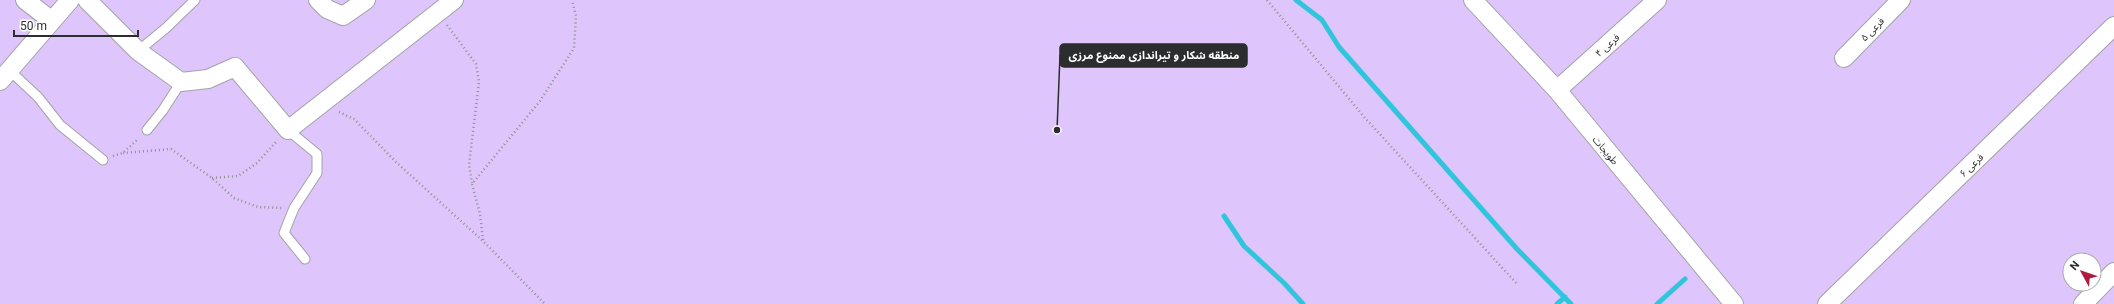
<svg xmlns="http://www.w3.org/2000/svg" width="2114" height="304" font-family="Roboto,'Noto Sans Arabic',sans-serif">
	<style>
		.green { fill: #dec6fc; fill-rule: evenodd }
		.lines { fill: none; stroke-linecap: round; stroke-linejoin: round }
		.stream { stroke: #31c5dd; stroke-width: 5 }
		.lane-casing { stroke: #a1a3a6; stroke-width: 11 }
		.street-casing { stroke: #a1a3a6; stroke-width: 20 }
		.path { stroke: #8e9092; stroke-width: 2.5; stroke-dasharray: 1 3; stroke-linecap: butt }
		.lane { stroke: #fff; stroke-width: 9 }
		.street { stroke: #fff; stroke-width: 18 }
		.labels { text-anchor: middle; stroke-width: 4; stroke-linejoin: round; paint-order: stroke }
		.street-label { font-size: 10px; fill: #2c2d2e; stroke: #fff }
		.leader { fill: none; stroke: #2c2d2e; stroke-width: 1.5 }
		.callout-dot { fill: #2c2d2e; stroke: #fff; stroke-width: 1.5 }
		.callout { fill: #2c2d2e; stroke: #2c2d2e; stroke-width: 1.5 }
		.callout-label { font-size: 11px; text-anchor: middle; font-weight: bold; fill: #fff }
	</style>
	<rect width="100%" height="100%" fill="#e1e3e6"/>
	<path class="green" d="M0,0H2114V304H0ZM2070,260H2094V284H2070Z"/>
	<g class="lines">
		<path class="stream" d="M1296,0L1322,20L1339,47L1517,249L1571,304
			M1224,216L1244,246L1284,283L1303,304
			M1557,304L1565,297
			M1657,304L1685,279"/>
		<g class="lane-casing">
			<path id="lane" d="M138,51L166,28L195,0
				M9,70L38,97L60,125L103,160
				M147,130L163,110L181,82
				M288,130L317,154V173L294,208L284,233L305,259"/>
		</g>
		<g class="street-casing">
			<path id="street" d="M25,0L52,21
				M87,0L138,51L181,82L208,79L235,67L288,130L454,0
				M318,0L327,9L343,16L366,0
				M1473,0L1557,90L1734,304
				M1844,58L1901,0
				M0,81L70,0
				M1557,90L1657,0
				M1827,304L2114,26
				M2083,304L2114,272"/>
		</g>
		<path class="path" d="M1267,0L1365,118L1518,285
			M447,25L476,64L479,82L469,165L472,183
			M339,112L354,119L396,162L483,241L545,304
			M123,153L171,149L212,178L234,198L258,207L282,208
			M113,156L123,153L138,139
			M212,178L238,176L257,163L276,142
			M483,240L480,214L472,184L540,101L574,48L576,16L572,0"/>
		<use href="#lane" class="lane"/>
		<use href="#street" class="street"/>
	</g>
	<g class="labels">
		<g class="street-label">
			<text transform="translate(1872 29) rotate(-45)" y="4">فرعی ۵</text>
			<text transform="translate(1607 45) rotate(-42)" y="4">فرعی ۴</text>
			<text transform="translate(1606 150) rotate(50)" y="4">طویجات</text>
			<text transform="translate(1971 165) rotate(-44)" y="4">فرعی ۶</text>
		</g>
	</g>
	<path class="leader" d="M1057 130L1060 55"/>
	<circle class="callout-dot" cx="1057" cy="130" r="4"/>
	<rect class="callout" x="1060" y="44" width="187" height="23" rx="4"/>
	<g class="callout-label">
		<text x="1154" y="59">منطقه شکار و تیراندازی ممنوع مرزی</text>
	</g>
	<g transform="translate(2082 272) rotate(310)"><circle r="19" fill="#ffffff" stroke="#ababab"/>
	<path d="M0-3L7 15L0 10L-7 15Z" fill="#ae1a3c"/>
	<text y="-6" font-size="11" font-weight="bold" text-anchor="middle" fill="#2c2d2e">N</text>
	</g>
	<path d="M14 30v6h124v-6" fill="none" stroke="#2c2d2e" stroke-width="2"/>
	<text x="20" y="30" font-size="12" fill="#2c2d2e" stroke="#ffffff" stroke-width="3" paint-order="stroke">50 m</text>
</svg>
